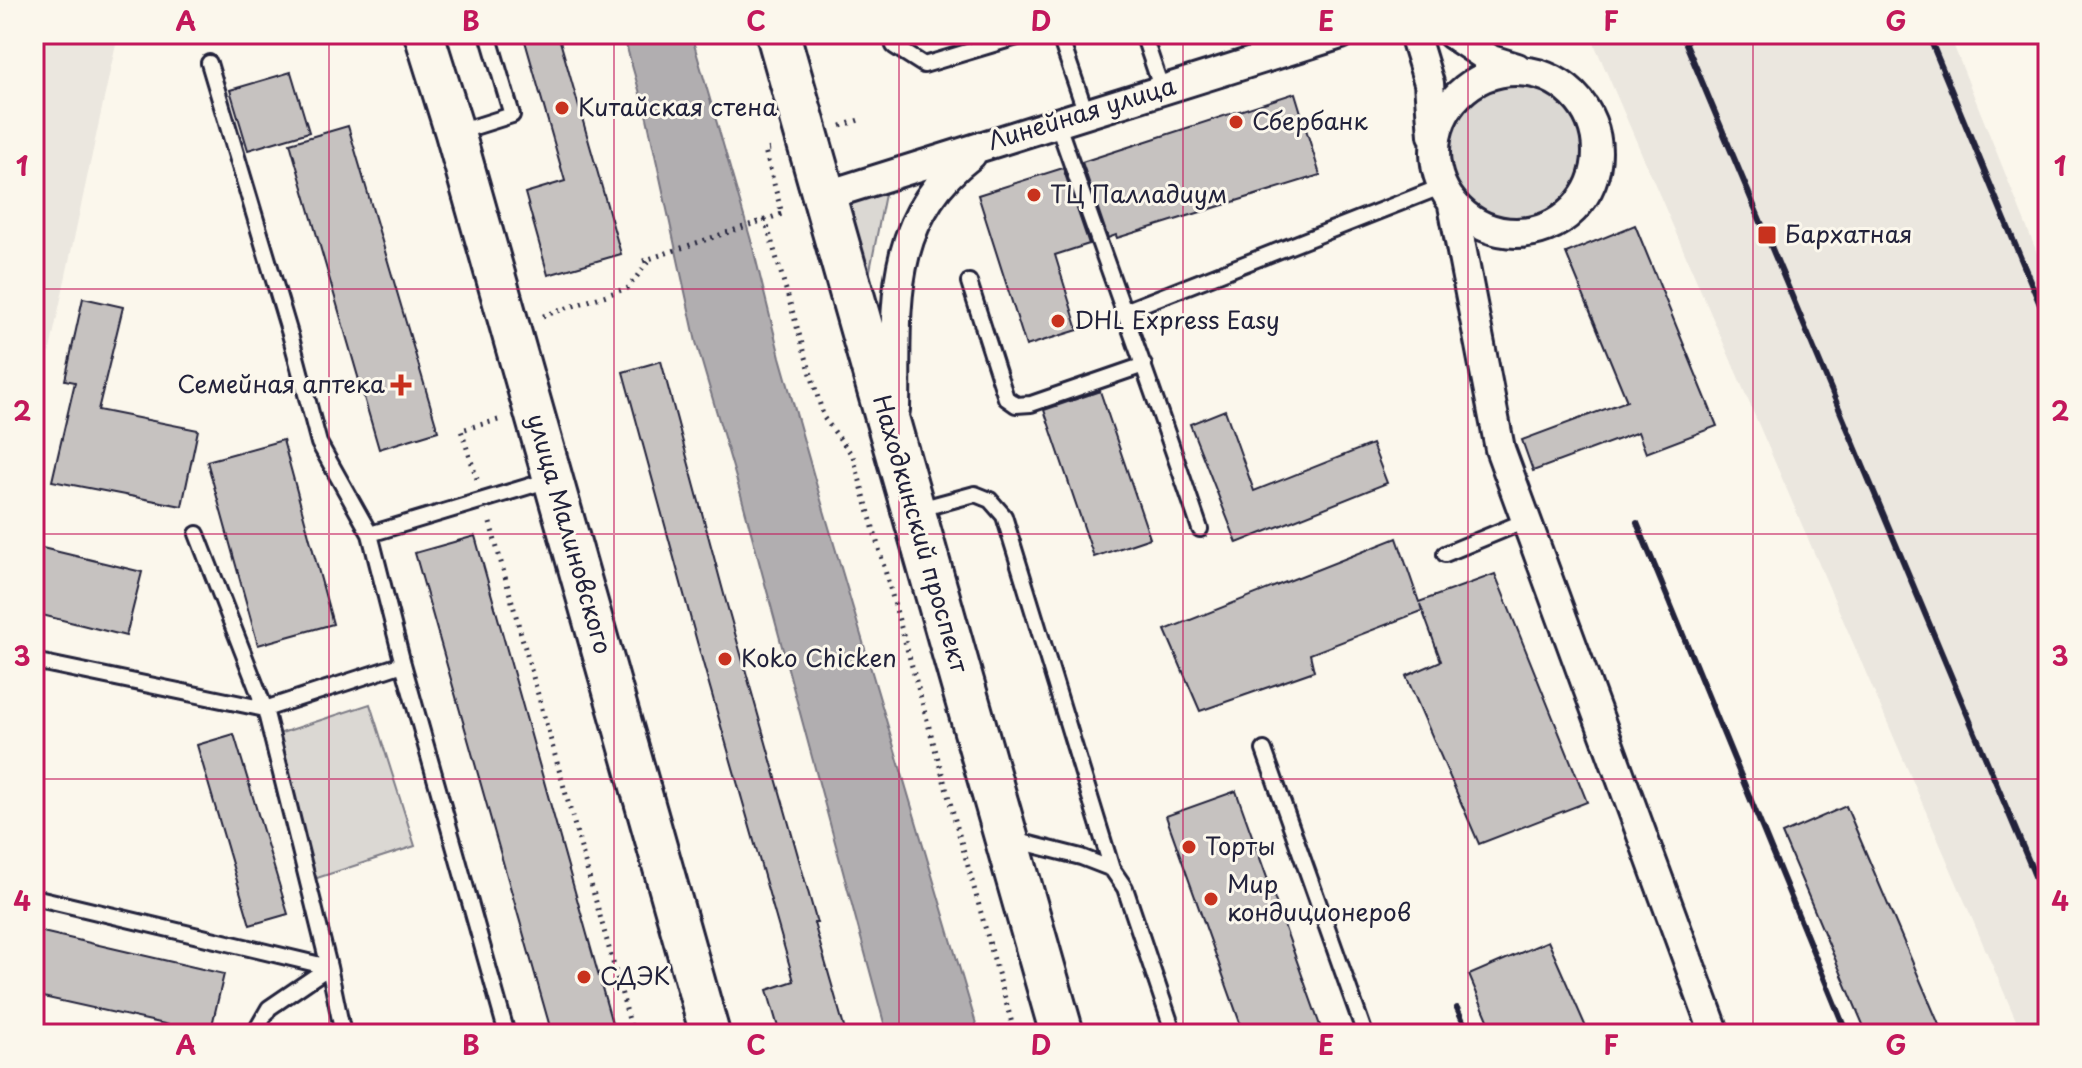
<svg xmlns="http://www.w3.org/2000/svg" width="2082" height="1068" font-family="'Playpen Sans',sans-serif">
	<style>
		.built { fill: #ebe7df }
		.green { fill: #dbd8d3; stroke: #7e7d87; stroke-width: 2 }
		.water { fill: #b1aeb0; stroke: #787681; stroke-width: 2 }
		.building { fill: #c6c2c0; stroke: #22223b; stroke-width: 2 }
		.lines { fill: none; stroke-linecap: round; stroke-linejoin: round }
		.lane-casing { stroke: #22223b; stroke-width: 20 }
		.street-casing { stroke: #22223b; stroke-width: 34 }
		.secondary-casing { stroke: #22223b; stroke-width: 44 }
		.primary-casing { stroke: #22223b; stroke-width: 48 }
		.path { stroke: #22223b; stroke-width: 5; stroke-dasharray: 2 6; stroke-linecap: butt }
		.lane { stroke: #fbf7ec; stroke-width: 14 }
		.street { stroke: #fbf7ec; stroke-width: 28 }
		.secondary { stroke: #fbf7ec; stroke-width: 38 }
		.primary { stroke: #fbf7ec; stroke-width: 42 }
		.rail { stroke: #22223b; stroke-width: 6 }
		.grid { fill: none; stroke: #c2185b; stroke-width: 2; stroke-opacity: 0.55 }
		.poi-dot { fill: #c8321e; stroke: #fbf7ec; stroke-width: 3 }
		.labels { text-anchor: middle; stroke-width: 6; stroke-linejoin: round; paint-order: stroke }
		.poi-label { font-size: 24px; fill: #22223b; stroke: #fbf7ec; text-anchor: start }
		.street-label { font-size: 24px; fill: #22223b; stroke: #fbf7ec }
		.neatline { fill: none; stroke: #c2185b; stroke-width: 3 }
		.grid-label { font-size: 26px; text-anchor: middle; font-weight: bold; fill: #c2185b }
	</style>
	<rect width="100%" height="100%" fill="#fbf7ec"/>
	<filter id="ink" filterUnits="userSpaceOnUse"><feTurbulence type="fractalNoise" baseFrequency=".0125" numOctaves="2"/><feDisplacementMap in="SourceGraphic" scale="16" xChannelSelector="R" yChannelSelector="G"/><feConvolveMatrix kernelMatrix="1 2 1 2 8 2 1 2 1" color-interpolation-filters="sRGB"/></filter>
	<g filter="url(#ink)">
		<path class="built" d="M34,34H118L34,424Z
			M1590,34H1949L2048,280V1034H2022Z"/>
		<path class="green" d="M1450 152a66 66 0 1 1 132 0a66 66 0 1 1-132 0Z
			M886,189L863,306L835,207Z
			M370,704L415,846L311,880L266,738Z"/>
		<path class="water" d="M623,34H691L752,244L780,357L815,480L979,1034H887L741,495L696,342L647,118Z"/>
		<path class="building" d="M523,34H558L621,254L548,275L525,193L565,181Z
			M291,72L309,132L248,150L230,90Z
			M1295,93L1320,175L1117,238L1116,235L1108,238L1082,162Z
			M348,126L438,431L379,449L290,143Z
			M1063,168L1089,244L1055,255L1078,330L1026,346L978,195Z
			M1635,225L1717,426L1646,453L1638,432L1533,471L1522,440L1627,401L1566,253Z
			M83,298L123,307L98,410L198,430L182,506L52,481L75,382L65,380Z
			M661,361L725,598L817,923H814L846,1034H780L767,990L794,981L699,649L623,372Z
			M1100,391L1150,538L1094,557L1044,410Z
			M1225,410L1254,491L1372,444L1387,483L1237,543L1190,424Z
			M283,440L333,624L258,645L207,461Z
			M475,536L615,1034H552L415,553Z
			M1397,538L1419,602L1495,574L1587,802L1479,844L1406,676L1441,661L1420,604L1422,611L1310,654L1314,671L1200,711L1165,630Z
			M34,546L142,572L126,636L34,613Z
			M234,734L288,914L250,925L197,745Z
			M1236,791L1323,1034H1244L1166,816Z
			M1846,806L1943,1034H1867L1782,834Z
			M34,930L224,974L210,1034L34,995Z
			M1548,941L1589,1034H1494L1469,975Z"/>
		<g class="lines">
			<g class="lane-casing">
				<path id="lane" d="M890,34L894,46L924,65L1027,34
					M1059,34L1086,113
					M1143,34L1162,90
					M209,63L290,334L319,443L370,534
					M1057,122C1104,258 1154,392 1200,529
					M455,133L512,115L488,34
					M969,282L1006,398L1016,405L1031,404L1144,365
					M1122,312L1443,186
					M916,510L975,494L990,500L1004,516L1112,869
					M197,534L265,709L403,664
					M1445,554L1525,521
					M34,661L265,709L329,967L343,1034
					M1264,750L1365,1034
					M1014,840L1081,857L1112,869L1125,888L1174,1034
					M34,897L329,967
					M254,1034L269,1008L329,967
					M507,1034L403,664L370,534L553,479"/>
			</g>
			<g class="street-casing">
				<path id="street" d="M1414,34L1429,83L1433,135
					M1452,34L1491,60L1517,68
					M1435 152a81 81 0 1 1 162 0a81 81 0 1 1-162 0Z
					M824,196L1341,34
					M1453,205L1500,449L1715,1034
					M895,410C897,313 884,221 971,155"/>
			</g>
			<g class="secondary-casing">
				<path id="secondary" d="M424,34L455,133L710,1034"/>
			</g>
			<g class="primary-casing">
				<path id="primary" d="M778,34L1062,1034"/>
			</g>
			<path class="path" d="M841,126L859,120
				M765,219L824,418L853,456L1015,1034
				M643,261L782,214L765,150L771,149
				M543,316L628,288L651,258
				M477,479L461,430L502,419
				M490,523L633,1034"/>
			<use href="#lane" class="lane"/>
			<use href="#street" class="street"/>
			<use href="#secondary" class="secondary"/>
			<use href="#primary" class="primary"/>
			<path class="rail" d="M1682,34L2048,907
				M1928,34L2048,324
				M1637,523L1847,1034
				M1457,1008L1469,1034"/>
		</g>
	</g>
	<path class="grid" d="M329,34V1034M614,34V1034M899,34V1034M1183,34V1034M1468,34V1034M1753,34V1034M34,289H2048M34,534H2048M34,779H2048"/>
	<g class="poi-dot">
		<circle cx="562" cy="108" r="8"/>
		<circle cx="1236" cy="122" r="8"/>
		<circle cx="1034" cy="195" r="8"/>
		<rect x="1757" y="225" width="20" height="20" rx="4"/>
		<circle cx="1058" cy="321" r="8"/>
		<path d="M397 373h8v8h8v8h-8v8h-8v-8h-8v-8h8z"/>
		<circle cx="725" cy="659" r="8"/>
		<circle cx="1189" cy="847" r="8"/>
		<circle cx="1211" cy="899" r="8"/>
		<circle cx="584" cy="977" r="8"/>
	</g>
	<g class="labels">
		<g class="poi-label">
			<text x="578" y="116">Китайская стена</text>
			<text x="1252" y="130">Сбербанк</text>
			<text x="1050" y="203">ТЦ Палладиум</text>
			<text x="1785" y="243">Бархатная</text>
			<text x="1074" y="329">DHL Express Easy</text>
			<text x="385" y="393" text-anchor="end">Семейная аптека</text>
			<text x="741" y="667">Koko Chicken</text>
			<text x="1205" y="855">Торты</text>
			<text x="1227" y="893">Мир<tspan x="1227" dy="28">кондиционеров</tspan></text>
			<text x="600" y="985">СДЭК</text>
		</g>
		<g class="street-label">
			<text transform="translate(1082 114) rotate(-17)" y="8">Линейная улица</text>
			<text transform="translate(569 534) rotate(74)" y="8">улица Малиновского</text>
			<text transform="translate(920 534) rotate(74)" y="8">Находкинский проспект</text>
		</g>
	</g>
	<rect width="2082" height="1068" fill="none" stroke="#fbf7ec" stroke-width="88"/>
	<rect x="44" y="44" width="1994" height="980" class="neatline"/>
	<g class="grid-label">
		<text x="186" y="31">A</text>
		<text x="471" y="31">B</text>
		<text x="756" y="31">C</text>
		<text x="1041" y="31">D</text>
		<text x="1326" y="31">E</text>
		<text x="1611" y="31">F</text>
		<text x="1896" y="31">G</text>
		<text x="22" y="176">1</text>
		<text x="2060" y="176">1</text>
		<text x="22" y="421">2</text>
		<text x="2060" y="421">2</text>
		<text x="22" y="666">3</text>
		<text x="2060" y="666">3</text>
		<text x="22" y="911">4</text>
		<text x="2060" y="911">4</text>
		<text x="186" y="1055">A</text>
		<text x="471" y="1055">B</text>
		<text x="756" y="1055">C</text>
		<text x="1041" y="1055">D</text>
		<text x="1326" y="1055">E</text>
		<text x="1611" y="1055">F</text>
		<text x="1896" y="1055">G</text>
	</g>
</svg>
